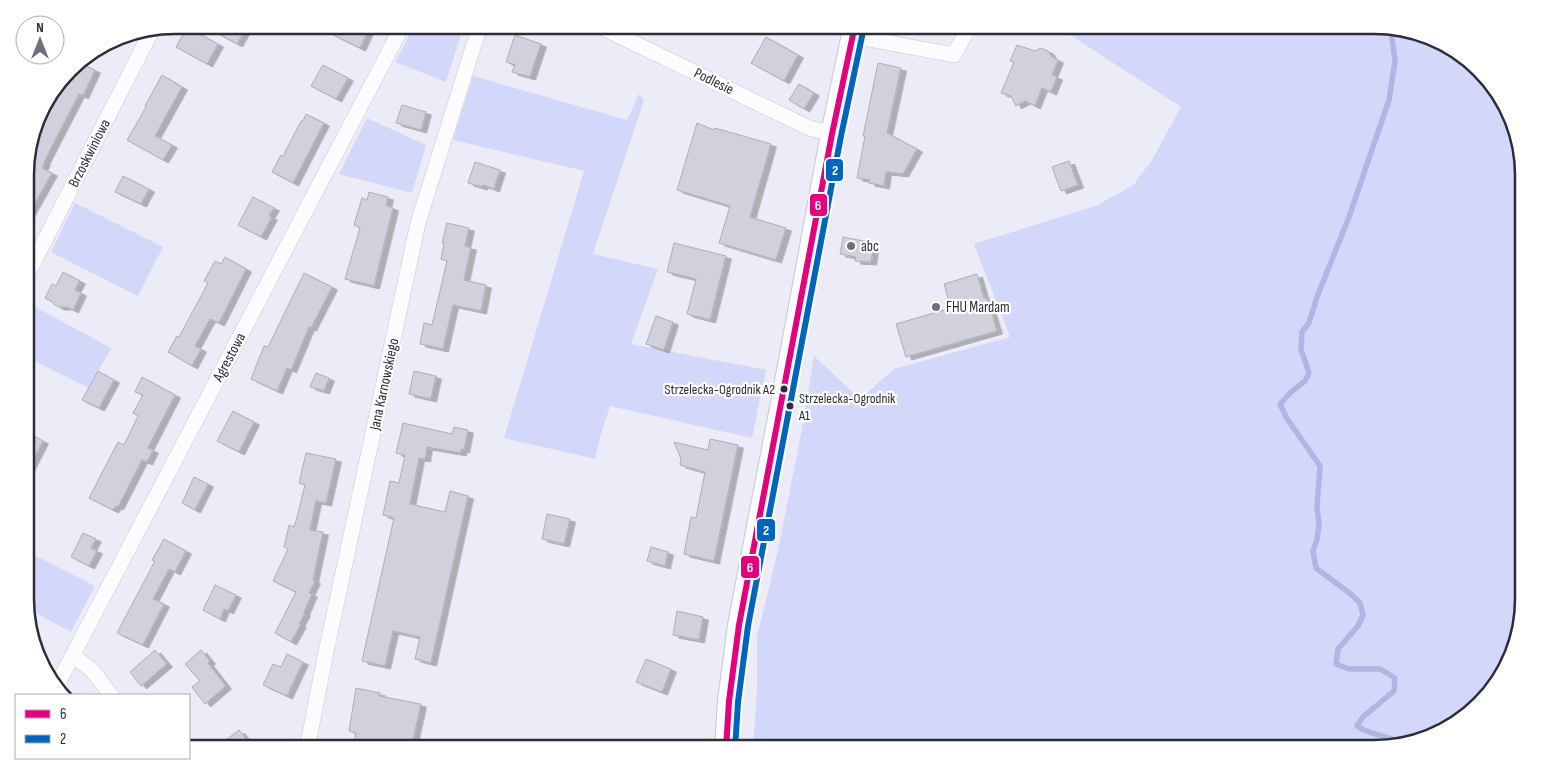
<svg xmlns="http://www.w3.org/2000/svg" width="1549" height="774" font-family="'Sofia Sans Condensed',sans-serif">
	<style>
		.green { fill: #d3d7fa }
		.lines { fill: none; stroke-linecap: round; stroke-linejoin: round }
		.stream { stroke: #b0b5e4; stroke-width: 5.5 }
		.building { fill: #d0d1dd; stroke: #acadb8; filter: url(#shadow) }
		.street-casing { stroke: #c7c8d3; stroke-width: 16 }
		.secondary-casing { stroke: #c7c8d3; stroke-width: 24 }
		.street { stroke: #fcfcfe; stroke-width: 15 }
		.secondary { stroke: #fcfcfe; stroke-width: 22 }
		.bus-1-casing { stroke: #fff; stroke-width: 10 }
		.bus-2-casing { stroke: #fff; stroke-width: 10 }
		.bus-1 { stroke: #e5007d; stroke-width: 6 }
		.bus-2 { stroke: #0065bd; stroke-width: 6 }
		.poi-dot { fill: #6f707c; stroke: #fff; stroke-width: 2 }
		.bus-dot { fill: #2c2d3a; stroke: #fff; stroke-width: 2 }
		.labels { text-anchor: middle; stroke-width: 4.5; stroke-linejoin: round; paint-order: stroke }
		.bus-label { font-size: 14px; fill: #2c2d3a; stroke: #fff; text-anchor: end }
		.street-label { font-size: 15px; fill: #2c2d3a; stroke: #fff }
		.poi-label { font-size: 15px; fill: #2c2d3a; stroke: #fff; text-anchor: start }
		.rim { fill: none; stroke: #2c2d3a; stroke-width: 2.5 }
		.line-badge { stroke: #fff; stroke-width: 2 }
		.badge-label { font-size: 14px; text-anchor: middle; font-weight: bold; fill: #fff }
	</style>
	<defs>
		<filter id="shadow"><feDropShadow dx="5.5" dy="3" stdDeviation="0" flood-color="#0004"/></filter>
	</defs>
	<rect width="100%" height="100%" fill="#ebecf7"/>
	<path class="green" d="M415,25H464L446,82L395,62Z
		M1055,25H1374L1440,40L1493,84L1523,156L1524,599L1509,665L1458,724L1383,749H753L757,689V637L778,550L802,429L814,356L860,399L894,369L1010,337L974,244L1098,205L1135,184L1138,178L1151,162L1181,107Z
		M473,76L627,120L639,94L644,100L593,254L658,269L631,344L766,370L752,438L610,406L600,437L595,459L504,438L584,171L453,140Z
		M367,118L426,145L412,193L339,174Z
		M75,203L163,247L138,296L51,252Z
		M26,302L111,348L89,388L26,357Z
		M26,551L95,586L71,632L26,608Z"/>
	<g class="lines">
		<path class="stream" d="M1391,29L1395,62L1389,100L1349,217L1317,297L1309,323L1302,332L1301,349L1309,373L1305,381L1291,392L1280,404L1286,417L1320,466L1317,506L1319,525L1317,539L1313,551L1316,568L1352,595L1360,603L1363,615L1358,626L1338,649L1336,664L1349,669H1380L1395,678L1394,691L1363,717L1357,726C1371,736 1385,734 1400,743"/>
	</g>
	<path class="building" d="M202,25H248L237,44Z
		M338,25H371L360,48L333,35Z
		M187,27L218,44L207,64L176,47Z
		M515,35L541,44L530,77L512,72L515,65L506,62Z
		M766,37L798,55L784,81L751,63Z
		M1017,45L1035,51L1041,48L1048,51L1052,57L1058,60L1052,75L1057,77L1051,92L1042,88L1035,106L1025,101L1016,106L1011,96L1001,93L1014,62L1010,61Z
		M76,62H77L95,70L83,96L79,94L44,162H45L42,168L52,173L25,221V165L40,136L34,133L41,108L46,101L51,104L63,79Z
		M878,63L901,68L887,133L917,149L903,174L886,172L884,186L869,183L870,180L857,178L865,136H863Z
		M323,65L348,78L336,99L311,86Z
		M162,75L182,87L155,136L172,145L163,160L127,140L146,107L145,106Z
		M799,84L814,93L804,109L789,100Z
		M402,105L426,112L421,130L396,123Z
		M306,114L324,123L293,183L272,172L281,155L283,156L301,121H303Z
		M697,123L714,130L715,128L771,144L750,217L786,228L776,260L719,243L730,206L677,190Z
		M1069,161L1078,185L1061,191L1052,167Z
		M475,162L500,170L494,189L483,185L482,187L468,183Z
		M123,176L149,189L141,204L115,192Z
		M369,192L388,197L386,205L393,208L374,286L345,279L360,228L354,225L362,198L367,200Z
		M253,197L274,208L269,216L272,217L261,237L238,225Z
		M447,223L469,228L465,246L471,247L464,280L486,285L481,311L453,305L443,349L420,344L424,323L432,325L447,261L441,259L444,243H442Z
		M843,237L874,243L871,262L855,261L856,257L840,254Z
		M674,243L726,256L710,320L687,314L696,279L667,272Z
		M225,257L246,269L219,323L210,319L195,346L201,349L192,366L168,352L177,336L179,337L208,283L204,281L215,261L221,264Z
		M63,272L80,281L75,290L81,293L73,310L67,307H59L55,305L51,301L45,298L52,284L56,286Z
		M304,273L332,287L311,328L309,327L291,370L287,368L277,391L251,379L264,346L268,347Z
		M977,274L984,298H987L997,331L906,357L896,324L951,308L944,284Z
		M656,316L673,322L664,350L646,344Z
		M98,371L114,380L99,408L82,400Z
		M414,371L436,376L431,399L409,394Z
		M316,373L329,378L324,391L310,387Z
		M142,377L175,395L148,448L153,450L147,462L142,460L118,507L116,506L113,510L89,498L118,442L124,445L138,416L133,413L143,395L135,392Z
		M233,411L254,422L239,452L217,441Z
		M403,423L452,434L454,427L468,430L464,450L461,449V453L427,447L425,459L419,458L410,504L445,512L450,491L468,496L431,663L415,659L420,637L393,631L385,666L362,661L394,518L383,515L390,481L399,483L405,455L396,453Z
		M26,432L43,441L26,474Z
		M710,439L738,445L714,561L684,554L691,517L696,518L705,472L680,465L681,459L674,442L708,450Z
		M306,453L336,459L326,503L316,501L310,530L323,532L313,580L315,581L309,593L312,594L304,612L305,613L299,624H301L291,642L275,633L296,592L273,581L288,549L284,547L289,525L294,527L296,521L305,485L299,483Z
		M194,477L208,484L195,510L182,503Z
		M547,514L570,519L564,544L542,539Z
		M83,533L96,539L91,548L97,551L89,566L71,557Z
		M164,539L186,551L175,572L169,569L153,599L164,604L143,645L117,633L155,561L152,560Z
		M651,547L668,552L665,566L647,561Z
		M215,585L236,595L228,611L224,609L220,619L203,610Z
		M677,611L703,617L699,640L673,635Z
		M155,650L167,664L141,686L130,672Z
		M201,650L210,661L208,663L226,686L205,704L192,687L200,681L185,664Z
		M287,654L303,662L287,696L263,685L273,664L281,667Z
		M646,659L671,669L662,692L636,682Z
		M356,688L380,693L379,696L421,704L411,749H405L376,740L374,749H353L356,733L349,731Z
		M239,730L253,749H214Z"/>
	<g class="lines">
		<g class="street-casing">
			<path id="street" d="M597,25L809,128L832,134
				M852,36L954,55L970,25
				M26,277L152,30
				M73,656L92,670L111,695
				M55,689L403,25
				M307,749L326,652L418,223L480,25"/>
		</g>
		<g class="secondary-casing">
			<path id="secondary" d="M726,749L729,701L739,625L785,387L832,134L855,25"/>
		</g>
		<use href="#street" class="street"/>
		<use href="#secondary" class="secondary"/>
		<g class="bus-1-casing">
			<path id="bus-1" d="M726,749L729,701L739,625L832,134L855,25"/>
		</g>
		<g class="bus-2-casing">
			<path id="bus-2" d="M735,749L738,702L748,626L841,136L864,27"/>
		</g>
		<use href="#bus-1" class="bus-1"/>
		<use href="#bus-2" class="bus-2"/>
	</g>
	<g class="poi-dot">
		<circle cx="851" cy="246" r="5"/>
		<circle cx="936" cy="307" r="5"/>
	</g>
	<g class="bus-dot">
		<circle cx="784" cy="389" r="4.5"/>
		<circle cx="790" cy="406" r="4.5"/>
	</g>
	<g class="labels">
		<g class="bus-label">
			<text x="775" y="394">Strzelecka-Ogrodnik A2</text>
			<text x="799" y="403" text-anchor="start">Strzelecka-Ogrodnik<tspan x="799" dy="17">A1</tspan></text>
		</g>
		<g class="street-label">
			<text transform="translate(714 81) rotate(26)" y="5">Podlesie</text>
			<text transform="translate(89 153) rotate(-63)" y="5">Brzoskwiniowa</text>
			<text transform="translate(229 357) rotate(-62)" y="5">Agrestowa</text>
			<text transform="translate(384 384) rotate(-78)" y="5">Jana Karnowskiego</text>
		</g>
		<g class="poi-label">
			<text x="861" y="251">abc</text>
			<text x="946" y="312">FHU Mardam</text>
		</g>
	</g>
	<path d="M0 0H1549V774H0ZM175 34H1374A141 141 0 0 1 1515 175V599A141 141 0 0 1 1374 740H175A141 141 0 0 1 34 599V175A141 141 0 0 1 175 34Z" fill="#fff" fill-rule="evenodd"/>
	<path class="rim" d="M175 34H1374A141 141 0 0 1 1515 175V599A141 141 0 0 1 1374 740H175A141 141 0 0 1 34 599V175A141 141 0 0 1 175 34Z"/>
	<g class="line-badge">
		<rect x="825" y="158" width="19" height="24" rx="5" fill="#0065bd"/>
		<rect x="809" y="193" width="19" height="24" rx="5" fill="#e5007d"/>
		<rect x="756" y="518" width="20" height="24" rx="5" fill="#0065bd"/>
		<rect x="740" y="555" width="20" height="24" rx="5" fill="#e5007d"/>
	</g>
	<g class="badge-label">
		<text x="835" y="175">2</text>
		<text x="818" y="210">6</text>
		<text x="766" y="535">2</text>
		<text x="750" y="572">6</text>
	</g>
	<rect x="15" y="694" width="175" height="65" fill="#ffffff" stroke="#ababb0"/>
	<rect x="25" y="710" width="25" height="8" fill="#e5007d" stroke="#ababb0"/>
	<text x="60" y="719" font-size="15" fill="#2c2d3a">6</text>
	<rect x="25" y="735" width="25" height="8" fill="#0065bd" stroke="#ababb0"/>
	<text x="60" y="744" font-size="15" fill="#2c2d3a">2</text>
	<g transform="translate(40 40)"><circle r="24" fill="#ffffff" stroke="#ababb0"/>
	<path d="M0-4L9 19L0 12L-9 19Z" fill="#6f707c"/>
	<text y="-8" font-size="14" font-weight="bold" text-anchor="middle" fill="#2c2d3a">N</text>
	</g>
</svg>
